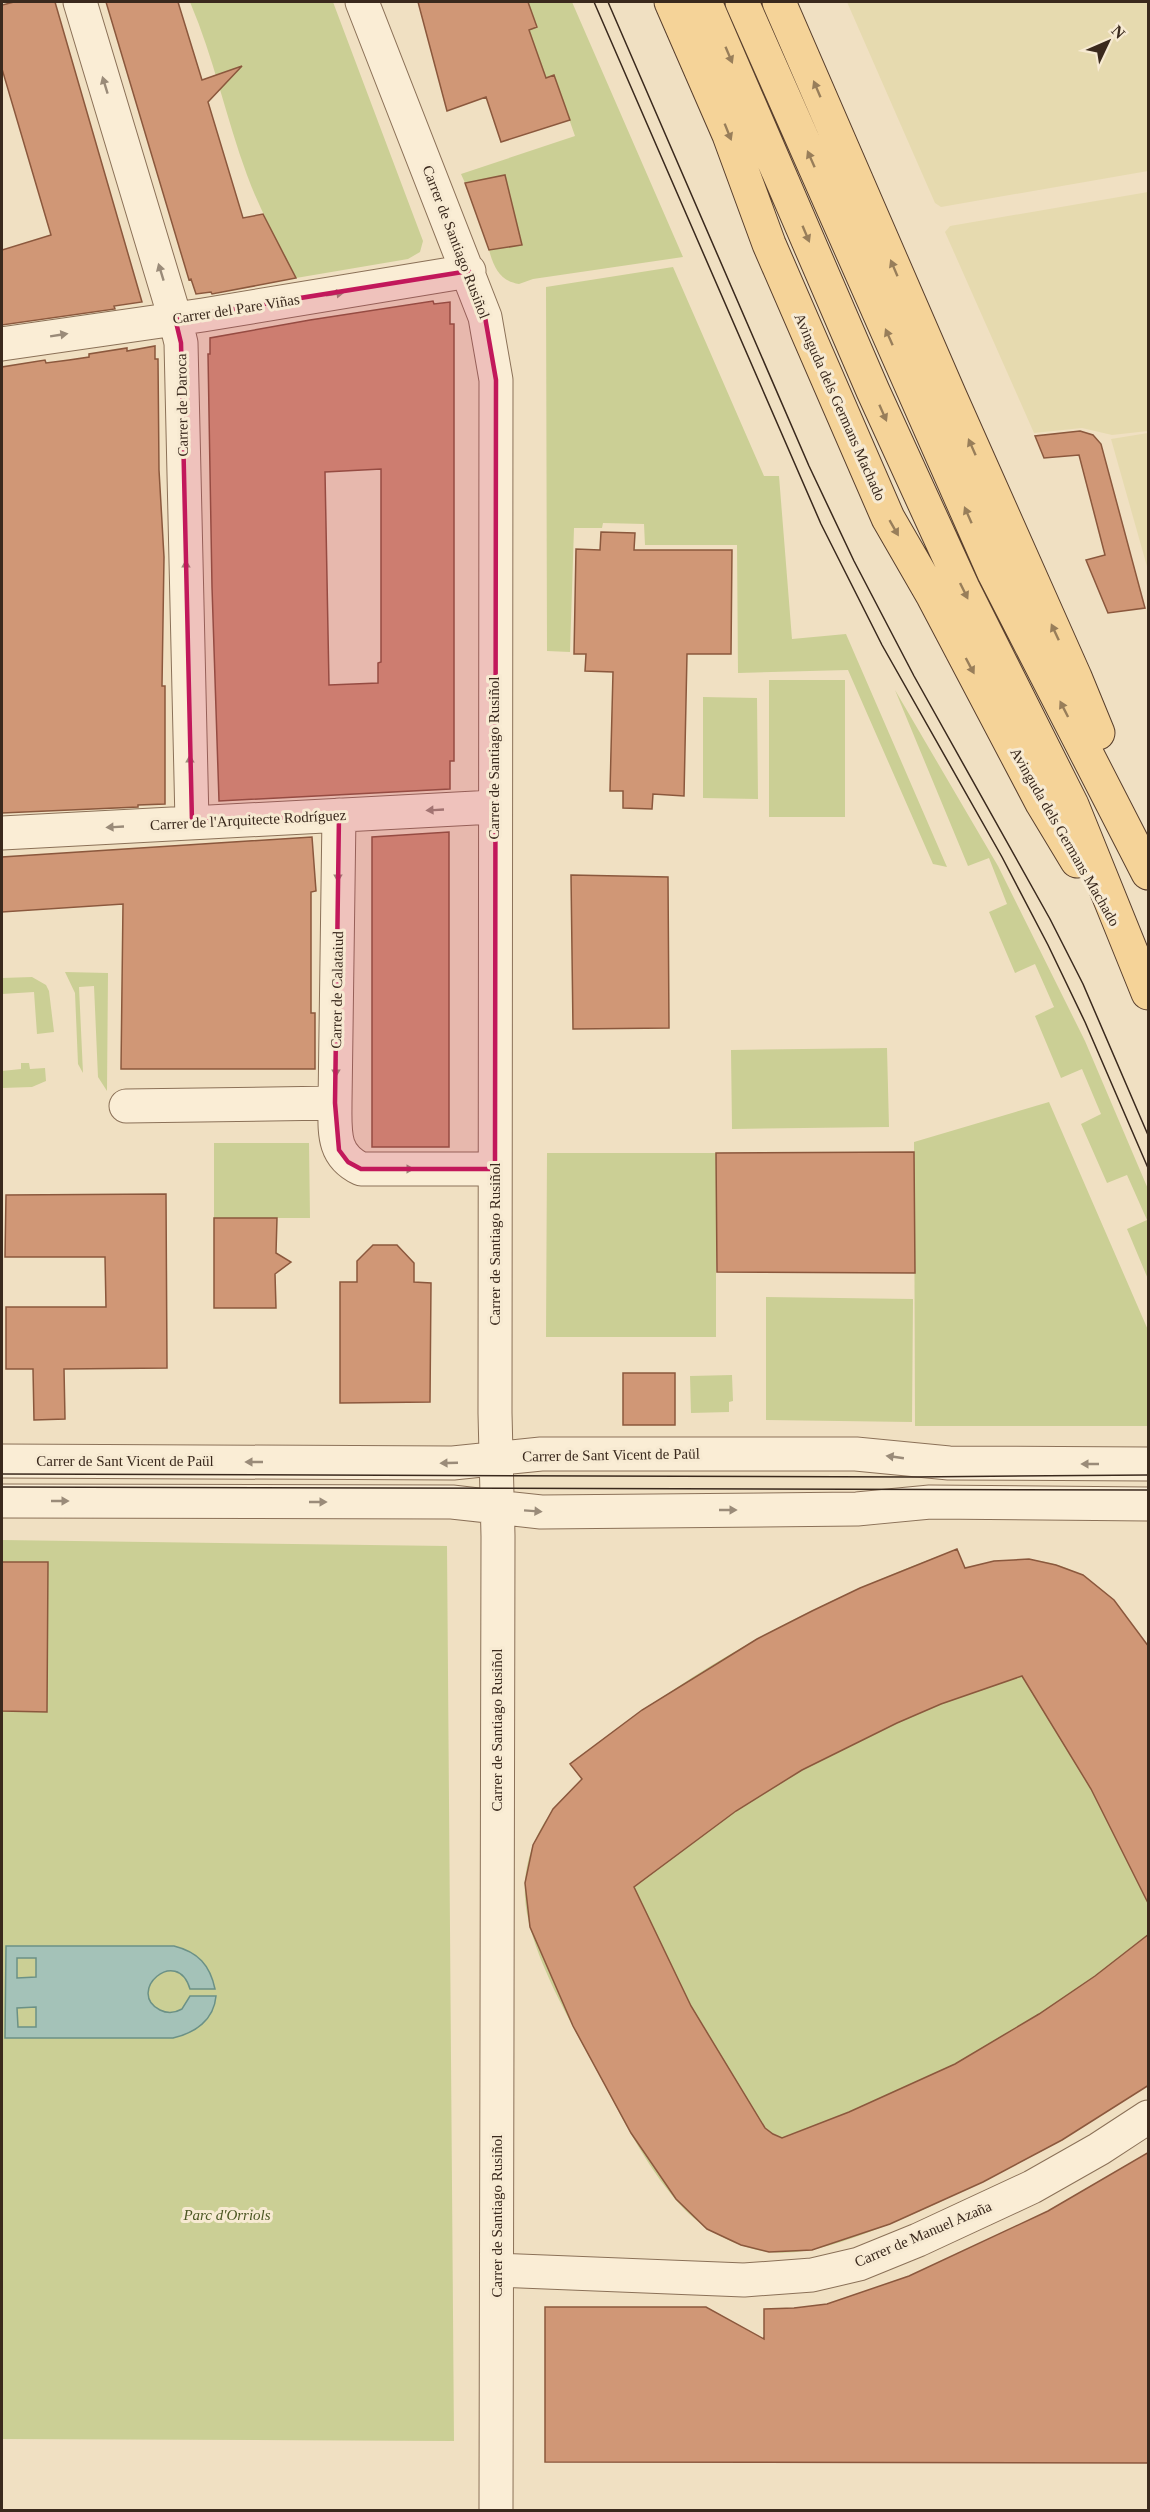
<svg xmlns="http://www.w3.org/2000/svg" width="1150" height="2512" font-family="Georgia,serif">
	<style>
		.farmland { fill: #e6daaf }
		.green { fill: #cbcf95 }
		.water { fill: #a4c2b8; stroke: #6b9186; stroke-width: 1.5; fill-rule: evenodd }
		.building { fill: #d09776; stroke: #8b583d; stroke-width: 1.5; fill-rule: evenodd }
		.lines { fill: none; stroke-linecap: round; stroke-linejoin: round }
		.minor-casing { stroke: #8b7158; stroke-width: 35 }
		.major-casing { stroke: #583f2d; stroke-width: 35 }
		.minor { stroke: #faedd5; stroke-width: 33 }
		.major { stroke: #f5d398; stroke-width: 33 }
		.tram { stroke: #3a291d; stroke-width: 1.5 }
		.oneway { fill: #987e5a }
		.oneway2 { fill: #9a8b79 }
		.marked { fill: #c2185b; fill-opacity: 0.2; stroke: #c2185b; stroke-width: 4.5; stroke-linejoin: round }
		.labels { text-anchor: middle; stroke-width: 6; stroke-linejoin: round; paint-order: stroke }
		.street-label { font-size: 15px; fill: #3a291d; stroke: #f7ead2 }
		.park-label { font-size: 15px; font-style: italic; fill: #4c5723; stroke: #f7ead2 }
	</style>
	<rect width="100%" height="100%" fill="#f0e0c2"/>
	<path class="farmland" d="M847,2H1148V171L941,207L935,203Z
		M1148,192V431L1112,435L1082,428L1034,433L945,232L950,226Z
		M1148,433V570L1111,439Z"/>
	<path class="green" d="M190,2H333L423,241L420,252L408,259L296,278C279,244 260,211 247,175C226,118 214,58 190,2Z
		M528,2H572L683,257L533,279L519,284C500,281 494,268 489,250L522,244L505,175L465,183L461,174L575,136L554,76L546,78L529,30L537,27Z
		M673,267L764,476H779L792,639L846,634L947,867L933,864L848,670L738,673L737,545H645L644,524L603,523L602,528H574L570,652L547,651L546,287Z
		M769,680H845V817H769Z
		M895,690L998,866L1085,1041L1148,1189V1279L1127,1229L1147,1220L1127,1175L1107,1183L1081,1124L1101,1114L1082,1069L1061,1078L1035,1016L1054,1007L1035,964L1015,973L989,912L1007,904L989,858L968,866Z
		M703,697L757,698L758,799L703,798Z
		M65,972L108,973L107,1091L98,1077L94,986L79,987L83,1073L78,1064L75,993Z
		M32,977L46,985L49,991L54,1032L37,1034L34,992L2,994V978Z
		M887,1048L889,1127L732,1129L731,1050Z
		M21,1063H29L30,1069L45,1068L46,1081L32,1087L2,1088V1071L21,1069Z
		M1049,1102L1148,1330V1426H915L914,1142Z
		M214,1143H309L310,1218H214Z
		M547,1153H716V1337H546Z
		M766,1297L913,1299L912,1422L766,1420Z
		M732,1375L733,1401L729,1402V1412L691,1413L690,1376Z
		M2,1540L447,1546L454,2441L2,2439Z
		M957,1549L965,1569C1055,1543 1099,1573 1148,1647V2085C1058,2138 970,2194 872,2231C839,2243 805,2256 769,2252C738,2248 707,2232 685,2210C649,2172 625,2123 601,2078C575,2030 528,1951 525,1898C522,1851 546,1808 583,1781L570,1764C610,1734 651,1704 693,1677C776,1624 865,1583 957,1549Z"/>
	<path class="water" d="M6,1946H174C198,1952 210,1965 215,1989H190C177,1945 125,1992 160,2010C168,2014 175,2013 182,2009L190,1996H216C214,2020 195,2033 173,2038H5ZM17,1958H36V1977L17,1978ZM36,2007V2027H18L17,2008Z"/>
	<path class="building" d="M14,2H55L142,302L114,306L115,309L2,325V250L51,235L2,69V5Z
		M106,2H178L202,80L242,66L208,102L243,218L263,214L296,278L212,294L211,292L196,294L191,279L189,280Z
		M418,2H528L537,27L529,30L546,78L554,75L570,120L501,142L486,97L447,111Z
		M505,175L522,245L489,250L465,183Z
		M433,301L434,304L450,302V324H454V761H450V789L219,801L212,587L208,354H210V338L310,320ZM381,469V662L378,663V683L329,685L325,472Z
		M155,346V359H158L159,470L164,557L162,686H165V804L138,805V807L2,813V367L45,360L46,363L69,360L89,357V354L127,348V351Z
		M1080,431L1093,435L1101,444L1145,608L1108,613L1086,560L1105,555L1079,455L1044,458L1035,436Z
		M601,532L635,533L634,550H732L731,654H687L684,796L653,794L652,809L623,808V791H610L613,672L585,671L586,654H574L576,549L600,550Z
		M449,832V1147H372V837Z
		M312,837L316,891L311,892V1013H315V1069H121L123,904L2,912V857Z
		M571,875L668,877L669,1028L573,1029Z
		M914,1152L915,1273L717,1272L716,1153Z
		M166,1194L167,1368L64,1369L65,1419L34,1420L33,1369H6V1307H106L105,1257H5L6,1195Z
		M214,1218H277L276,1253L291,1262L275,1274L276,1308H214Z
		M373,1245H397L414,1263V1282L431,1283L430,1402L340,1403V1282H357V1261Z
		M623,1373H675V1425H623Z
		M957,1549L965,1568L994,1561L1029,1559L1056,1565L1083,1575L1114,1600L1149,1647V1905L1091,1789L1022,1676L941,1704L897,1723L802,1770L736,1811L634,1887L691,2006L765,2128L773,2134L782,2138L849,2112L955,2064L1039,2014L1095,1976L1149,1934V2085L1062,2140L983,2182L890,2224L812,2250L769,2252L741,2245L707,2229L676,2199L631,2133L573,2026L530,1927L525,1883L533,1845L553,1809L582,1779L570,1764L642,1710L757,1639L812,1611L860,1588Z
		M2,1562H48L47,1712L2,1711Z
		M1149,2152V2463L545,2462V2307H706L764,2339V2309L794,2308L827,2304L909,2276L1048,2211Z"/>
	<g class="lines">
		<g class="minor-casing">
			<path id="minor" d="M80,2L175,318L181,343L192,822
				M362,2L485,317L496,380L495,1413L498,1536L496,2510
				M2,344L203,315L469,271
				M339,815L335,1103C335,1132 332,1155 361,1169H495
				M2,833L494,807
				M126,1106L335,1103
				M2,1461L453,1463L541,1454H856L949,1463L1148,1464
				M2,1501L452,1502L541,1512L857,1509L930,1502L1148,1504
				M497,2270L744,2280L812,2275L859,2264L918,2240L1032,2187L1099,2149L1148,2117"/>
		</g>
		<g class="major-casing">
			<path id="major" d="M671,2L729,135L769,244L888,518L933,596L1042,803L1077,861
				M705,2L873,391L964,590L1072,805L1148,993
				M742,2L994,573L1148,873
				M779,2L950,396L1075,677L1098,733"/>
		</g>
		<use href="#minor" class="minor"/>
		<use href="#major" class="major"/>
		<path class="tram" d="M594,2L821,524L882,645L1002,857L1048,945L1085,1022L1148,1168
			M608,2L809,466L854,561L914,676L1050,919L1083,984L1148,1135
			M2,1474L913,1477L1148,1475
			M2,1487L1148,1490"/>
	</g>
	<defs><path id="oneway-solid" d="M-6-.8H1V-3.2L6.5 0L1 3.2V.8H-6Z" transform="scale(1.5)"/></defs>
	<g class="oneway">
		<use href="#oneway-solid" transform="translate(729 55) rotate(67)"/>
		<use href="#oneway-solid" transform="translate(817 89) rotate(-113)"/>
		<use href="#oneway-solid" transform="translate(728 132) rotate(68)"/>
		<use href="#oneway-solid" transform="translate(811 159) rotate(-114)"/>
		<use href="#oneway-solid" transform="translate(806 234) rotate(67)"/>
		<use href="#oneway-solid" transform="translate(894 268) rotate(-113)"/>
		<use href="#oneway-solid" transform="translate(889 337) rotate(-114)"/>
		<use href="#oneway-solid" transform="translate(883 413) rotate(66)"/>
		<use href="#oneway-solid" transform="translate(972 447) rotate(-114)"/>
		<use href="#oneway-solid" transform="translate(968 515) rotate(-114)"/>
		<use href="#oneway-solid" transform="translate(894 528) rotate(60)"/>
		<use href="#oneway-solid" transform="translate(964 591) rotate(64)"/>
		<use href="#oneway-solid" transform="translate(1055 632) rotate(-115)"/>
		<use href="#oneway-solid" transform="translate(970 666) rotate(62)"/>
		<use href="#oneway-solid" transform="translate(1064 709) rotate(-117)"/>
	</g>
	<g class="oneway2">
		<use href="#oneway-solid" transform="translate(105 85) rotate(-107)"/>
		<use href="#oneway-solid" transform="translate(161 272) rotate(-107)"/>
		<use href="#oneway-solid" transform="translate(335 294) rotate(-9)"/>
		<use href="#oneway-solid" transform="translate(59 335) rotate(-9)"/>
		<use href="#oneway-solid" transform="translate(186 569) rotate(-91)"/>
		<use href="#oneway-solid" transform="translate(190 764) rotate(-91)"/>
		<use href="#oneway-solid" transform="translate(435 810) rotate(177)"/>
		<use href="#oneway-solid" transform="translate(115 827) rotate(177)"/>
		<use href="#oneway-solid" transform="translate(338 873) rotate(91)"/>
		<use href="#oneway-solid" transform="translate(336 1068) rotate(91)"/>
		<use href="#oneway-solid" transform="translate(405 1169)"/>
		<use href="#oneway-solid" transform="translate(895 1457) rotate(-172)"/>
		<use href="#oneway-solid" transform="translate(254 1462) rotate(-180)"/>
		<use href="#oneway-solid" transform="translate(449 1463) rotate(178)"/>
		<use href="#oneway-solid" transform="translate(1090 1464) rotate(-180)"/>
		<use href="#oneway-solid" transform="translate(60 1501)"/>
		<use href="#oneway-solid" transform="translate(318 1502)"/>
		<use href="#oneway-solid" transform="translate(728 1510)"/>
		<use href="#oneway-solid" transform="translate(533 1511) rotate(4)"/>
	</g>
	<path class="marked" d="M469,271L485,317L496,380L495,1169H361L348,1162L339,1150L335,1103L339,815L192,822L181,343L175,318Z"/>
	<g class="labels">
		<g class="street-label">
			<text transform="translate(456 242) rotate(69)" y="5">Carrer de Santiago Rusiñol</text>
			<text transform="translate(236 309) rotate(-9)" y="5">Carrer del Pare Viñas</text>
			<text transform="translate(182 405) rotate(-91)" y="5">Carrer de Daroca</text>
			<text transform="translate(840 407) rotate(66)" y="5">Avinguda dels Germans Machado</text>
			<text transform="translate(494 758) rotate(-90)" y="5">Carrer de Santiago Rusiñol</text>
			<text transform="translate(248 820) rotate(-3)" y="5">Carrer de l'Arquitecte Rodríguez</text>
			<text transform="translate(1065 837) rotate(60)" y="5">Avinguda dels Germans Machado</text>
			<text transform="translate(337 990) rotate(-89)" y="5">Carrer de Calataiud</text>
			<text transform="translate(495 1244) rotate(-90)" y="5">Carrer de Santiago Rusiñol</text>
			<text transform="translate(611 1455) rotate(-1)" y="5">Carrer de Sant Vicent de Paül</text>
			<text x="125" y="1466">Carrer de Sant Vicent de Paül</text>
			<text transform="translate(497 1730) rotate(-90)" y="5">Carrer de Santiago Rusiñol</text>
			<text transform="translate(497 2216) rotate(-90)" y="5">Carrer de Santiago Rusiñol</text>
			<text transform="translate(923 2234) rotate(-23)" y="5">Carrer de Manuel Azaña</text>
		</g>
		<g class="park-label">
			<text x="227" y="2220">Parc d'Orriols</text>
		</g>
	</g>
	<rect width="1150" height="2512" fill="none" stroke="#3a291d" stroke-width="6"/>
	<g transform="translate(1108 42) rotate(46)" stroke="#f7ead2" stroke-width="4.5" paint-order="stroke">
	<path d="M0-4.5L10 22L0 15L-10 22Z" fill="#3a291d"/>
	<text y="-9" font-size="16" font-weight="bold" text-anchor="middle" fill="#3a291d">N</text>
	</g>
</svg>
